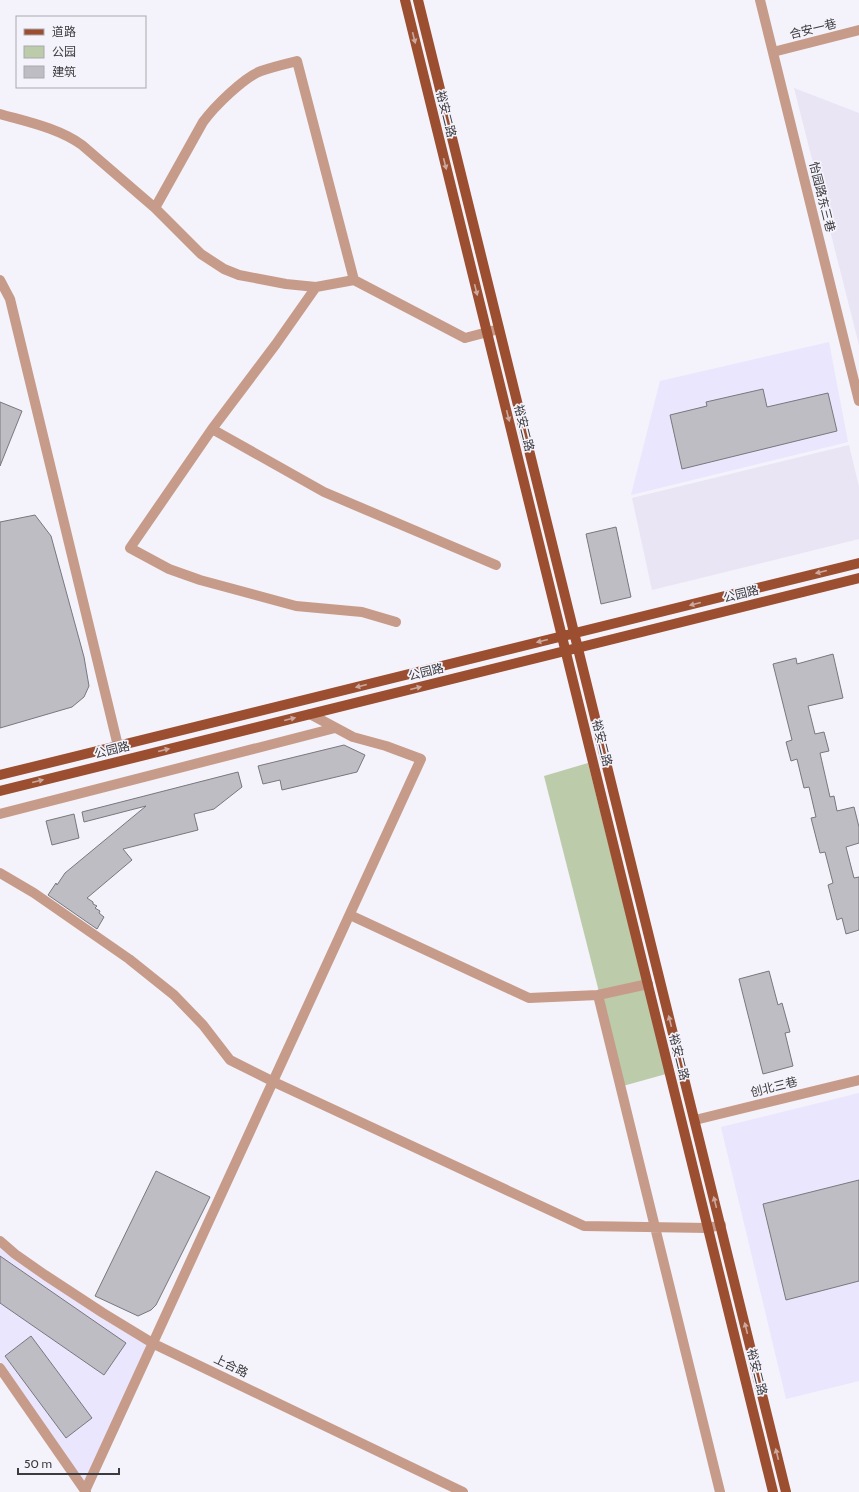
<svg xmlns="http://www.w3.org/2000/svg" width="859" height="1492" font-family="Cabin,'Noto Sans SC',sans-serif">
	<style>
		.commercial { fill: #eae6fd }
		.built { fill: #e9e5f4 }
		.green { fill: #bccbaa }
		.building { fill: #bfbdc4; stroke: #79777e }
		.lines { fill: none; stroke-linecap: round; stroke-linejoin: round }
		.minor { stroke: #c79b8a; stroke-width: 10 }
		.major { stroke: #9b4f30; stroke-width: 10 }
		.oneway { fill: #cca99f }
		.labels { text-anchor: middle; stroke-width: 3.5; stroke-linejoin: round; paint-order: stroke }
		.street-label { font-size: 12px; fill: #3c3b3e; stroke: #f4f2fa }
	</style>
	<rect width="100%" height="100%" fill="#f4f2fa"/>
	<path class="commercial" d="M829,342L848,442L631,495L660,381Z
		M859,1093V1381L786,1399L721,1127Z
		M0,1245L43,1278L101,1318L148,1345L85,1484L0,1361Z"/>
	<path class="built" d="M794,88L859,113V345Z
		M849,445L859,487V539L652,590L632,498Z"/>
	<path class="green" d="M588,763L666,1074L623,1086L544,776Z"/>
	<path class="building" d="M763,389L767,407L828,393L837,431L682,469L670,415L707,406L706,402Z
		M0,402L22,411L0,466Z
		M35,515L51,536L84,657L89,686L84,697L72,707L0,728V522Z
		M616,527L631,597L601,604L586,534Z
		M833,654L843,698L808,706L815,734L824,732L829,751L820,753L830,797L834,796L837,811L854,807L859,827V843L846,847L854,878L859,877V930L846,934L842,918L837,920L828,885L833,883L825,852L820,853L811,818L816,817L809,787L804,788L797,759L791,761L786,742L792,740L773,664L796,658L797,664Z
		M344,745L365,755L357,772L282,790L280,780L263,784L258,766Z
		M238,772L242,787L214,809L194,814L198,830L123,849L132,860L87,898L93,902V904L97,906L95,908L100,911L99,913L104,917L97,929L48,895L56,883L57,885L65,873L146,806L84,822L82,812Z
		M74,814L79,838L52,845L46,821Z
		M769,971L778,1005L782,1003L790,1032L785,1033L793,1066L763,1074L739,979Z
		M156,1171L210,1197L156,1305L151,1310L138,1316L95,1296Z
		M859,1180V1281L786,1300L763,1204Z
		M0,1256L126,1343L104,1375L0,1303Z
		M31,1336L92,1418L66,1438L5,1356Z"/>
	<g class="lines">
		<path class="minor" d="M760,0L859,401
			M773,52L859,30
			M0,114C28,122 58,128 82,145L155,208L201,254L224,269L239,275L286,284L316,287
			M155,208L203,122C214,107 244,77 261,71C272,67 285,64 297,61L354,280
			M0,280L10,299L118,746
			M212,429L324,492L496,565
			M396,622L362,612L296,606L200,580L169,569L130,548L212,429L276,344L316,287L354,280L465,338L499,329
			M0,814L335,728
			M0,873L34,893L129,959L174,995L203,1025L230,1060L274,1082L584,1226L708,1228L721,1225
			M350,915L529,998L598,995L720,1492
			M598,995L648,984
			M695,1120L859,1080
			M0,1241L15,1254L45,1275L103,1313L154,1344L463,1492
			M0,1368L86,1492
			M85,1491L421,759L386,746L353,737L310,714"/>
		<path class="major" d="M405,0L773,1492
			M418,0L786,1492
			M0,775L859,563
			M0,791L859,578"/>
	</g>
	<defs><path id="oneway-solid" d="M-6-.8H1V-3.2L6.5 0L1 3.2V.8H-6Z"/></defs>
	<g class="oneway">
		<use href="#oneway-solid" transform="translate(414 38) rotate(76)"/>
		<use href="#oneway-solid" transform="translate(445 164) rotate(76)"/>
		<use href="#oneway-solid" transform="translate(476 290) rotate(76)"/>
		<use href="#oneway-solid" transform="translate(508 416) rotate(76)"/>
		<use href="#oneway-solid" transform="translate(821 572) rotate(166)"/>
		<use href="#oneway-solid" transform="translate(695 604) rotate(166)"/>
		<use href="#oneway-solid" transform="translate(542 641) rotate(166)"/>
		<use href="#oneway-solid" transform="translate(361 686) rotate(166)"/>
		<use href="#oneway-solid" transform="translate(416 688) rotate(-14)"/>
		<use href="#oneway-solid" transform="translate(290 719) rotate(-14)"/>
		<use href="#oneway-solid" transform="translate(164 750) rotate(-14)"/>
		<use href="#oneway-solid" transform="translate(38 781) rotate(-14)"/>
		<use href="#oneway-solid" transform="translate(670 1021) rotate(-104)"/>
		<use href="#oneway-solid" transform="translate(715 1202) rotate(-104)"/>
		<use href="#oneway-solid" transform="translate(746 1328) rotate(-104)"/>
		<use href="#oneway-solid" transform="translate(777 1454) rotate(-104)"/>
	</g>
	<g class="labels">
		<g class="street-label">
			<text transform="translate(813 29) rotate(-14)" y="4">合安一巷</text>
			<text transform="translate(446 114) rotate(76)" y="4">裕安二路</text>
			<text transform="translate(822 197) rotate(76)" y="4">怡园路东三巷</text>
			<text transform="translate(524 428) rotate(76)" y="4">裕安二路</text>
			<text transform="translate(741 594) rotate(-14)" y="4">公园路</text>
			<text transform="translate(426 672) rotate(-14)" y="4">公园路</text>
			<text transform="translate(602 743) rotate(76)" y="4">裕安二路</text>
			<text transform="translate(112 750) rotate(-14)" y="4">公园路</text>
			<text transform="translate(679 1057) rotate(76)" y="4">裕安二路</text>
			<text transform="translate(774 1087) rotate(-14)" y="4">创北三巷</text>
			<text transform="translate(231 1366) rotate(26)" y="4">上合路</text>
			<text transform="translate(757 1372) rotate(76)" y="4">裕安二路</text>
		</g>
	</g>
	<rect x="16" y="16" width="130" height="72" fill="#f4f2fa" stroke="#aaa9af"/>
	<rect x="24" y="29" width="20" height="6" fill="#9b4f30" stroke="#aaa9af"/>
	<text x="52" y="36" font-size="12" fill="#3c3b3e">道路</text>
	<rect x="24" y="46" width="20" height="12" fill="#bccbaa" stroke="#aaa9af"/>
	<text x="52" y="56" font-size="12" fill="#3c3b3e">公园</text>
	<rect x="24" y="66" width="20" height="12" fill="#bfbdc4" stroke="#aaa9af"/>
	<text x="52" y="76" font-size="12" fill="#3c3b3e">建筑</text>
	<path d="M18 1468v6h101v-6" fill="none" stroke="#3c3b3e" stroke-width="2"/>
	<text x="24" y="1468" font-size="12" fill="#3c3b3e" stroke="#f4f2fa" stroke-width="3" paint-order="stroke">50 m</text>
</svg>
